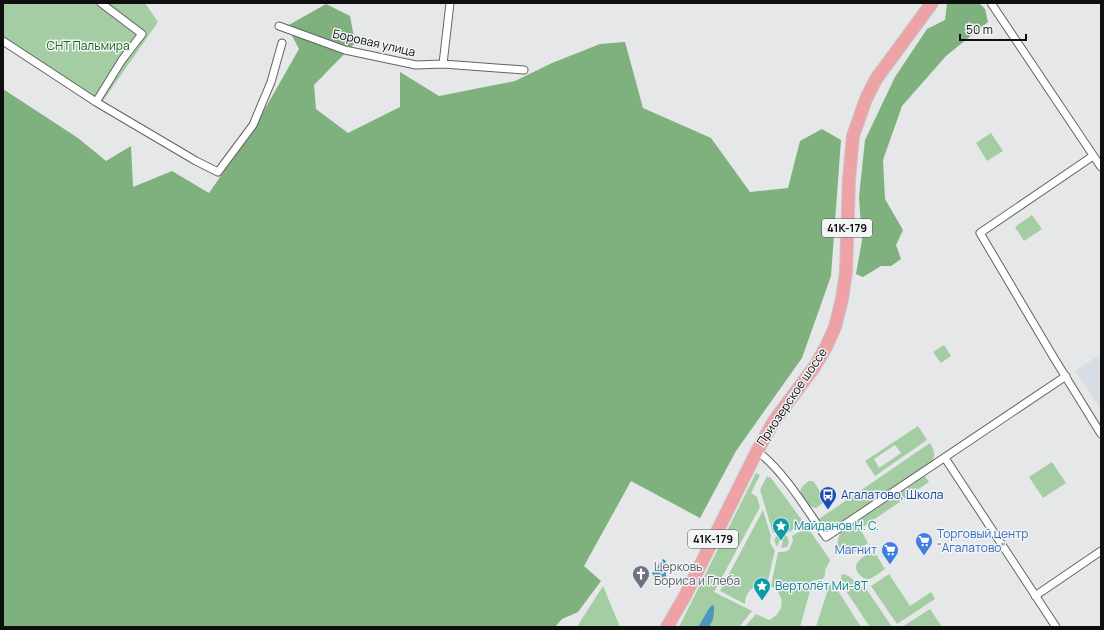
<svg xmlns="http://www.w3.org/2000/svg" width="1104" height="630" font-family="Manrope,sans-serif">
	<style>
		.built { fill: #d6dde4 }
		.green { fill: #a5cda4; fill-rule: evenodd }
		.forest { fill: #7eb17d }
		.water { fill: #4c95bb }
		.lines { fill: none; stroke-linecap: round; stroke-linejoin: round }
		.minor-casing { stroke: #626364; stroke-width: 9 }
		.primary-casing { stroke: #c5c5c5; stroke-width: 14 }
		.minor { stroke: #fff; stroke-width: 7 }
		.primary { stroke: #eea2a6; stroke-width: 12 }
		.labels { text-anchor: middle; stroke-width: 3; stroke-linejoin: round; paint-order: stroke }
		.shield { fill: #f3f4f6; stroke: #535454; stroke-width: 1 }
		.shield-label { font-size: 11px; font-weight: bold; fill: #0f0f0f }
		.street-label { font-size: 12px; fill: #0f0f0f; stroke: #f3f4f6 }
		.park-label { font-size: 12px; fill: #1e6522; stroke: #f3f4f6 }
		.transit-label { font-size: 12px; fill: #164399; stroke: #f3f4f6; text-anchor: start }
		.culture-label { font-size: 12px; fill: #0d838f; stroke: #f3f4f6; text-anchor: start }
		.shop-label { font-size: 12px; fill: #366cbe; stroke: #f3f4f6; text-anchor: start }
		.worship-label { font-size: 12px; fill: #5b616d; stroke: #f3f4f6; text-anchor: start }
	</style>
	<rect width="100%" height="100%" fill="#e6e7e8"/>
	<path class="built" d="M1101,354V409L1075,371Z"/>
	<path class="green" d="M3,3H145L158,22L100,105L3,40Z
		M991,133L1003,151L987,161L976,143Z
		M1032,215L1042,229L1024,241L1015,227Z
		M944,345L951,356L941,363L933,352Z
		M918,426L927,440L875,476L865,461ZM895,445L901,453L879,468L874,459Z
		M930,443C934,450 936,454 932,461L836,526C827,530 824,526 819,519Z
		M1052,462L1066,483L1043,498L1029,477Z
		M756,473L760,475L751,493L757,497L760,507L714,592L752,611L739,627H709L712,623L708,610L698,627H679Z
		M767,476L771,478L804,523L789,532L780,530L773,533L760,490Z
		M925,476L929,482L860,529L868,543C863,546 855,554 849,554C835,553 836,540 841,532Z
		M809,481H812L814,482L824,498L823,503L816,508L809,506C801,495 794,491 809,481Z
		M763,510L771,536C769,542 771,546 775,550L767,585C755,583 745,591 745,604L720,591Z
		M807,527L829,558L830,561L825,570C826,580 821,581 813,580L800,627H745L756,614L769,620C785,613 786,595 771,586L778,552H784L789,550L793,541L792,536Z
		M778,534H783L787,536L789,542L787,547L781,548L783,541L780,540L777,547L774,540Z
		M874,551L885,569C880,572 875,577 869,579C861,580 852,568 858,562C861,557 869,554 874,551Z
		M842,574C853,575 855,586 865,587L892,627H870L840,582Z
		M889,574L910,606L931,592L935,599L897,624L871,586Z
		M830,583H833L861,627H816Z
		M603,586L620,627H579L578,625Z
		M930,609L942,627H902Z"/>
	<path class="forest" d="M947,3H979L985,9L988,22L946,56L902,106L883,160L885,199L903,230L896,245L901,259L891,266H881L863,277L856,274L862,240L859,197L865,140L895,77L927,29L945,20Z
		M326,4L350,16L355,43L314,85L316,109L348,133L400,107V72L439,96L515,81L552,63L600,44L625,42L643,108L711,138L750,192L788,188L800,141L822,129L841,140L831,276L802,358L736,451L700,518L631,481L584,566L601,581L578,612L562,619L555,627H3V89L78,138L106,161L131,146L133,187L172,171L209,193L254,128L299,49L287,26Z"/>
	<path class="water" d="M663,559L666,561V578L663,581L654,577L652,573L657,569L659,563Z
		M712,605L714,606C714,613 714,621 709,627H698L708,610Z"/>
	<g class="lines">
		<g class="minor-casing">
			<path id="minor" d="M991,3L1101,167
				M279,26L345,50L416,65L443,64L524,70
				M3,41L96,102L122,60L142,34L101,3
				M443,64L450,3
				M96,102L196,161L218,172L253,125L271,82L282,43
				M1093,156L980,233L1054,358L1101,434
				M757,451C784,471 806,509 826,537L1066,376
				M945,458L1056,627
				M1035,596L1101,551"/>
		</g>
		<g class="primary-casing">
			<path id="primary" d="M667,627L685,596L757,451L774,421L815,366L826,347L835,327L842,299L846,272L849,179L853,136L866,99L876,79L932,3"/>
		</g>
		<use href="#minor" class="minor"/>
		<use href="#primary" class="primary"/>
	</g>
	<defs>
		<g id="bus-pin" transform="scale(0.9)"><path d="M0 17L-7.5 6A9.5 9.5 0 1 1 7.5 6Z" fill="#1a4fb4" stroke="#f3f4f6"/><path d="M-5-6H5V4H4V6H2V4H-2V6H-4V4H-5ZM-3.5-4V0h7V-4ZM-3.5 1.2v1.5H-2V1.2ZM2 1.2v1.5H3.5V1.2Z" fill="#fff"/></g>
		<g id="sight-pin" transform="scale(0.9)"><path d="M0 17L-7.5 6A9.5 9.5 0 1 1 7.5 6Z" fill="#0f9aa8" stroke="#f3f4f6"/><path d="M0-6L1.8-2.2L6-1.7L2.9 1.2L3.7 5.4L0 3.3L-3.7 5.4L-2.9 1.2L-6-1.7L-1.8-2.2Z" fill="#fff"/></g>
		<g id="supermarket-pin" transform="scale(0.9)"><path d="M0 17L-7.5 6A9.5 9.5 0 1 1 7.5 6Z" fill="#3f7fe0" stroke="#f3f4f6"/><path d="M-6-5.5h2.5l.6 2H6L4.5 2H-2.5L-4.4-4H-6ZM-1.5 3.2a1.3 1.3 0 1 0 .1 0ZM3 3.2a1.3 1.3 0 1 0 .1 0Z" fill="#fff"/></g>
		<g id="church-pin" transform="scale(0.9)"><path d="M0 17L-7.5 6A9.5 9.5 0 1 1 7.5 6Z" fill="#6b7280" stroke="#f3f4f6"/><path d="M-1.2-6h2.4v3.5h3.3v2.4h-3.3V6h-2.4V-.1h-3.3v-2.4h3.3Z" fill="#fff"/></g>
	</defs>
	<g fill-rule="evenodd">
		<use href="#bus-pin" x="828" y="495"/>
		<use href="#sight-pin" x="781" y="526"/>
		<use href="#supermarket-pin" x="924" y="541"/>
		<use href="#supermarket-pin" x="890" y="550"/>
		<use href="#church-pin" x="641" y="574"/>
		<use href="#sight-pin" x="762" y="586"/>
	</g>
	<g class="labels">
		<g class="shield">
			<rect x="822" y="219" width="50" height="18" rx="3"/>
			<rect x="688" y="530" width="50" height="18" rx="3"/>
		</g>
		<g class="shield-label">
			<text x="847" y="232">41К-179</text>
			<text x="713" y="543">41К-179</text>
		</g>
		<g class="street-label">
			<text transform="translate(374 43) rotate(13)" y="4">Боровая улица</text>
			<text transform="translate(792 397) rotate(-56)" y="4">Приозерское шоссе</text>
		</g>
		<g class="park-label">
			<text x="88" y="50">СНТ Пальмира</text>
		</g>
		<g class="transit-label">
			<text x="841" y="499">Агалатово, Школа</text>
		</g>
		<g class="culture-label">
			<text x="794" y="530">Майданов Н. С.</text>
			<text x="775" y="590">Вертолёт Ми-8Т</text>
		</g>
		<g class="shop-label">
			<text x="937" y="538">Торговый центр<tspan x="937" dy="14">"Агалатово"</tspan></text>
			<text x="877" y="554" text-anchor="end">Магнит</text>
		</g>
		<g class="worship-label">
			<text x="654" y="571">Церковь<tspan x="654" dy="14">Бориса и Глеба</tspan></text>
		</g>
	</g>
	<rect width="1104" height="630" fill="none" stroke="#0f0f0f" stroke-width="8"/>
	<path d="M960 34v6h66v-6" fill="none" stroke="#0f0f0f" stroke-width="2"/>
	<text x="966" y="34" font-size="12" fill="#0f0f0f" stroke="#f3f4f6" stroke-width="3" paint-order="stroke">50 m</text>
</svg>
